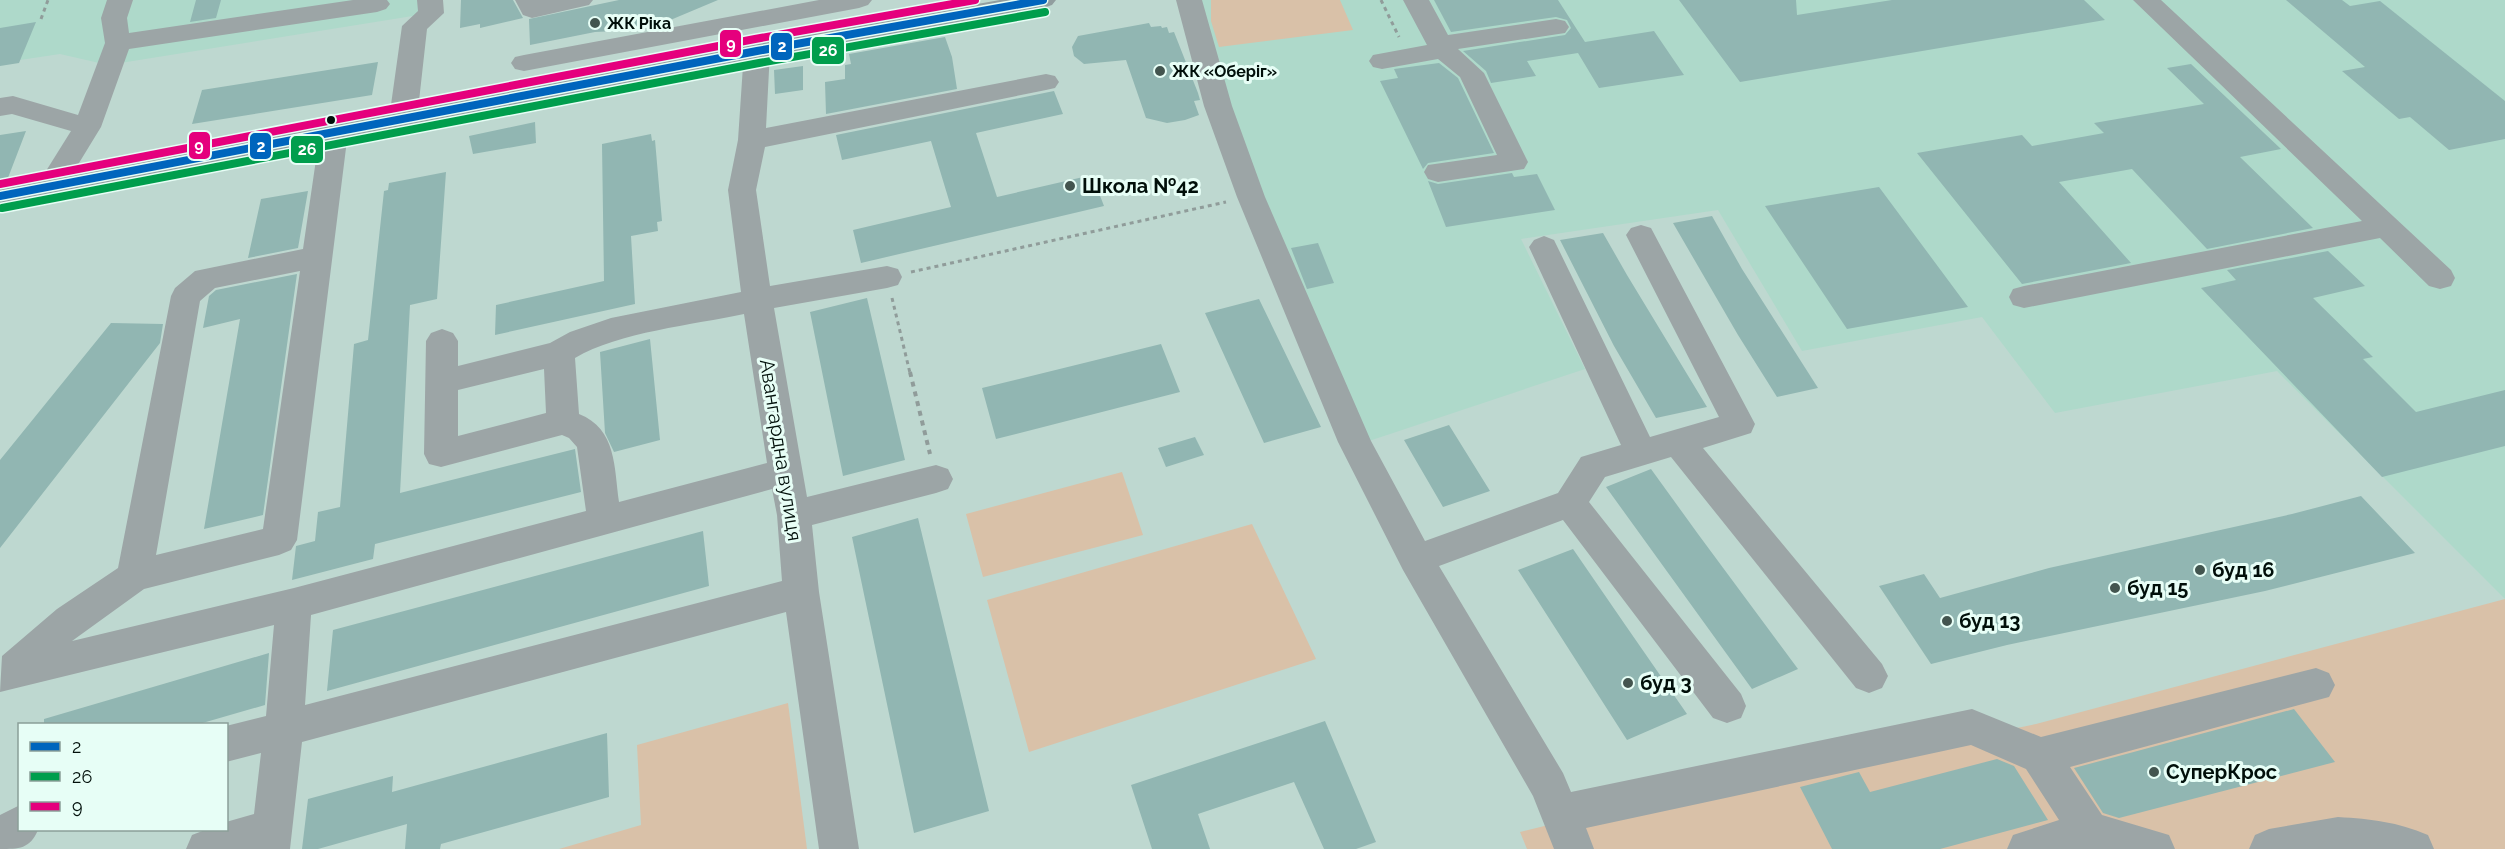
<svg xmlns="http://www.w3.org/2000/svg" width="2505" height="849" font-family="Raleway,sans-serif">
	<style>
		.built { fill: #aed9ca }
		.green { fill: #d9c1a8 }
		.building { fill: #91b6b2 }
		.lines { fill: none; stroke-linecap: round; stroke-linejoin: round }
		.path-far1 { stroke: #909c9a; stroke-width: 3; stroke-dasharray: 4 4; stroke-linecap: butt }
		.path { stroke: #909c9a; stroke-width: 4; stroke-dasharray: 5 5; stroke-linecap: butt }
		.minor { fill: #9ca5a6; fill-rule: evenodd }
		.major { fill: #919e9f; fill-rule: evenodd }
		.bus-1-casing { stroke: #e7fef6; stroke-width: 11 }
		.bus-2-casing { stroke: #e7fef6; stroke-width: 11 }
		.bus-3-casing { stroke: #e7fef6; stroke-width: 11 }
		.bus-1 { stroke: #0065bd; stroke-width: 8 }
		.bus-2 { stroke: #009e4d; stroke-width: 8 }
		.bus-3 { stroke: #e5007d; stroke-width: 8 }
		.poi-dot { fill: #43554f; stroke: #e7fef6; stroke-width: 2 }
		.bus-dot { fill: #010f0a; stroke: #e7fef6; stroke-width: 2 }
		.labels { text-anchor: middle; stroke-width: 6; stroke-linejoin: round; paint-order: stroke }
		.far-poi-label { font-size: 16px; font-weight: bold; fill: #010f0a; stroke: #e7fef6; text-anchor: start }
		.poi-label { font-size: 20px; font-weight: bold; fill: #010f0a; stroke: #e7fef6; text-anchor: start }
		.street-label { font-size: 20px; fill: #010f0a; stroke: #e7fef6 }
		.line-badge { stroke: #e7fef6; stroke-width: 2 }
		.badge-label { font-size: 16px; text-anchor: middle; font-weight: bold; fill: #fff }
	</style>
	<rect width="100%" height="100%" fill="#bed8d0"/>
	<path class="built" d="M0,0H425V14L108,65L60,54L0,63Z
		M1192,0H2505V599L2277,371L2055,413L1982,317L1802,351L1718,210L1521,239L1585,369L1363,443L1255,205Z"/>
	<path class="green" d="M1211,0H1340L1353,30L1219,47L1211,21Z
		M1122,472L1143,535L983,577L966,514Z
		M1252,524L1316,659L1029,752L987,600Z
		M2505,599V849H1527L1520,832L1569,820L2036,724Z
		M788,703L807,849H559L641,825L637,745Z"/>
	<path class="building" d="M196,0H221L216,18L190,22Z
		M461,0H513L523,18L480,28V24L460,28Z
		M619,0H718L668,21L616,31L595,32L530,45L529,19Z
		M1434,0H1558L1585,42L1654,31L1684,75L1599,88L1578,53L1527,61L1536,76L1491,83L1486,71L1463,51L1565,35L1571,28L1567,20L1556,17L1451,32Z
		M1679,0H1796L1797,15L1892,0H2084L2105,20L1740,82Z
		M2286,0H2342L2350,6L2380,1L2505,101V139L2449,150L2410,117L2399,119L2342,71L2365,67Z
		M36,22L19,63L0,66V28Z
		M1149,23L1151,27L1161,26L1162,28L1167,27L1169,33L1174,32L1198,93L1200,100L1194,101L1199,115L1185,120L1167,123L1146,118L1126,60L1084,64L1074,56L1072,47L1078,36Z
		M945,37L952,57L957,89L826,114L825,82L845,79V65L851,64L849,54Z
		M378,62L372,95L192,124L202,90Z
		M1439,63L1458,78L1494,153L1428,163L1423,169L1380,81L1398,78L1394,69Z
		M2191,64L2281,149L2240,157L2313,228L2207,249L2132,169L2059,182L2131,263L2022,284L1917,153L2022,135L2032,146L2104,133L2094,123L2204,104L2167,68Z
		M803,66V90L775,94L774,70Z
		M1054,91L1063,114L976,133L997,197L1092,175L1104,206L861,263L853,230L951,207L931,141L842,160L836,135Z
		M535,122L536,143L473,154L469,136Z
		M26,131L6,183L0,184V135Z
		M651,134L652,141L655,140L662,221L657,222L658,231L631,236L635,304L495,335L496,305L604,281L602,144Z
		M446,172L437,299L410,305L400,493L575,449L581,492L375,544L373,559L292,580L296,546L315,541L318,512L340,507L354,344L368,340L384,191L388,190L389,183Z
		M1512,173L1514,177L1537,174L1555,210L1446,227L1428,181L1438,184Z
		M1879,187L1968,307L1847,329L1765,206Z
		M308,191L298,248L248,258L261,199Z
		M1712,216L1742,269L1818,388L1777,397L1738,335L1673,223Z
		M1603,233L1627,275L1707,407L1656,418L1614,346L1560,240Z
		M1318,243L1334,283L1307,289L1291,248Z
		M2328,251L2365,286L2313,298L2373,357L2363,359L2416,412L2505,390V446L2382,477L2201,288L2236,280L2227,270Z
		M297,274L263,515L204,529L240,319L203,328L209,296L216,290Z
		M867,298L905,460L843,476L810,312Z
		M1259,299L1321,427L1264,443L1205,313Z
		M111,323L163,324L160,343L0,548V460Z
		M650,339L660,440L614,452L605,433L600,352Z
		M1161,344L1180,392L996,439L982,388Z
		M1449,425L1490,491L1443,507L1404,440Z
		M1195,437L1204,455L1166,467L1158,448Z
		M1651,469L1698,534L1798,669L1752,689L1606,487Z
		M2361,496L2415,553L2265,591L2007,645L1931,664L1879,586L1924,574L1940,598L2049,568L2292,514Z
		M918,518L989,811L914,833L852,537Z
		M703,531L709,586L327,691L333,630Z
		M1573,549L1626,626L1687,714L1627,740L1518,570Z
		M269,653L265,705L199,724H44V719Z
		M2294,709L2335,762L2119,818L2103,813L2074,768Z
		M1325,721L1376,842L1356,849H1324L1294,782L1198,814L1210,849H1152L1131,785Z
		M607,733L609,797L441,844L440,849H405L407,824L318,849H302L308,799L393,776L392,792Z
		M1997,759L2014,766L2048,820L1940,849H1832L1800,787L1859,772L1870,792Z"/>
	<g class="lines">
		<path class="path-far1" d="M1381,0L1399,37
			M41,19L48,0
			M911,272L1226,202
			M892,298L910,373"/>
		<path class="path" d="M910,372L930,454"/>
		<path class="minor" d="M107,0H133L127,18L129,33L353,0H387L390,4L386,9L377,12L129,49L101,127L60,194L50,197L40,194L36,187L71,131L12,114L0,116V98L13,96L78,115L105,43L101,18Z
			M417,0H443L444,13L427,29L417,119L413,125L403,128L393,125L389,119L402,26L418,11Z
			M515,0H593L589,5L532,18L523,15Z
			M819,0H872L868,5L859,8L524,71L515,69L511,63L515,57L524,55Z
			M1176,0H1202L1232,106L1265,197L1371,441L1425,541L1558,493L1581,457L1621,445L1529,247L1534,240L1544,236L1554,240L1650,437L1719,417L1626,235L1631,228L1641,225L1651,228L1755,424L1751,433L1703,448L1882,664L1888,676L1882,688L1869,693L1856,688L1671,457L1605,477L1589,502L1741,694L1746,706L1741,718L1727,723L1713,718L1563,520L1439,566L1563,773L1571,792L1972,709L2041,737L2316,668L2329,673L2335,685L2329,697L2070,767L2102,815L2169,835L2175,849H2007L2013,835L2059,820L2026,769L1971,745L1586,828L1594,849H1554L1533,796L1403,570L1338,442L1237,197L1204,106Z
			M1403,0H1429L1448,35L1556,19L1565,21L1569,27L1565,33L1458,49L1484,73L1528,162L1524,169L1438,182L1428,179L1424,172L1428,165L1497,155L1460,77L1438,59L1382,69L1373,67L1369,61L1373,55L1427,45Z
			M2133,0H2161L2451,270L2455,278L2451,286L2440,289L2429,286L2380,238L2024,308L2013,305L2009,297L2013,289L2024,286L2362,221Z
			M757,43L766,45L770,51L766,128L1046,74L1055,76L1059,82L1055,88L1046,90L765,147L756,190L770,286L887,266L898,269L902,277L898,285L887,288L774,308L807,497L936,465L948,469L953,479L948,489L936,493L812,525L819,592L859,849H819L786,612L302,742L290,849H186L192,835L205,830H226V822L254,814L261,753L226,762V726L266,716L274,625L0,692L2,656L57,609L118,568L171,296L175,288L195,271L303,249L320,132L324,126L334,123L344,126L348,132L297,540L291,550L279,555L144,589L72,641L294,588L586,511L577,447L569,438L562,435L441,467L429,464L424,454L426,341L431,333L442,329L453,333L458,341V366L550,343L570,332L611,318L741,292L728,190L738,140L744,51L748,45ZM300,271L263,529L156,555L200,301L215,288ZM744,314L767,463L619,502C614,468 617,429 579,414L575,358C619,332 693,325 744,314ZM544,369L546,413L458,436V390ZM772,489L777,515L782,581L305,705L311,615Z
			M20,805V830H38C30,849 19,849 0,849V815Z
			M2338,817C2372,819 2397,822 2428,835L2434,849H2249L2255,835L2269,829Z"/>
		<path class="major" d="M1000,0H1056L1052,5L1043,8L757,59L0,206V186L757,43Z"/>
		<g class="bus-1-casing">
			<path id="bus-1" d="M0,196L757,51L1043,0"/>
		</g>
		<g class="bus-2-casing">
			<path id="bus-2" d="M2,208L759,63L1045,12"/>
		</g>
		<g class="bus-3-casing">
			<path id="bus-3" d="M0,184L755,39L975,0"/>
		</g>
		<use href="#bus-1" class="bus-1"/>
		<use href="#bus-2" class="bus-2"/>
		<use href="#bus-3" class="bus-3"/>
	</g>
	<g class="poi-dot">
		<circle cx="595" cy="23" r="6"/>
		<circle cx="1160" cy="71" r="6"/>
		<circle cx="1070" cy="186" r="6"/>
		<circle cx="2200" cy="570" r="6"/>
		<circle cx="2115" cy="588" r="6"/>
		<circle cx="1947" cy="621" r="6"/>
		<circle cx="1628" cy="683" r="6"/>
		<circle cx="2154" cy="772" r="6"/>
	</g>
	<circle class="bus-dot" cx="331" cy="120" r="5"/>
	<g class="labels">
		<g class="far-poi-label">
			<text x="607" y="29">ЖК Ріка</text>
			<text x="1172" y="77">ЖК «Оберіг»</text>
		</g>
		<g class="poi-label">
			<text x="1082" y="193">Школа №42</text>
			<text x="2212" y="577">буд 16</text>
			<text x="2127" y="595">буд 15</text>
			<text x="1959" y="628">буд 13</text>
			<text x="1640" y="690">буд 3</text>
			<text x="2166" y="779">СуперКрос</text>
		</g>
		<g class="street-label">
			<text transform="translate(781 450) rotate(81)" y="7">Авангардна вулиця</text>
		</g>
	</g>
	<g class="line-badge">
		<rect x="719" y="29" width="23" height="29" rx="6" fill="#e5007d"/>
		<rect x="770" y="32" width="23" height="29" rx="6" fill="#0065bd"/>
		<rect x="811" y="36" width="34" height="29" rx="6" fill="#009e4d"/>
		<rect x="188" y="131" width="23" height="29" rx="6" fill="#e5007d"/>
		<rect x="249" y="132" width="23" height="28" rx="6" fill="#0065bd"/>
		<rect x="290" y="135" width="34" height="29" rx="6" fill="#009e4d"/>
	</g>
	<g class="badge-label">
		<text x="731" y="49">9</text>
		<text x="782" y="52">2</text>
		<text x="828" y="56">26</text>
		<text x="199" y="151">9</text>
		<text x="261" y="152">2</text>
		<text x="307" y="155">26</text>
	</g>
	<rect x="18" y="723" width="210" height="108" fill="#e7fef6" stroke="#8b9e98" stroke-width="1.5"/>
	<rect x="30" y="742" width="30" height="9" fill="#0065bd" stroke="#8b9e98" stroke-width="1.5"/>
	<text x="72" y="753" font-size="18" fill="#010f0a">2</text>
	<rect x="30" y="772" width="30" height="9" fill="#009e4d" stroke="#8b9e98" stroke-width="1.5"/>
	<text x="72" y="783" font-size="18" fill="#010f0a">26</text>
	<rect x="30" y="802" width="30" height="9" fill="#e5007d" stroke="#8b9e98" stroke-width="1.5"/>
	<text x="72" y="813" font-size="18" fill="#010f0a">9</text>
</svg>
